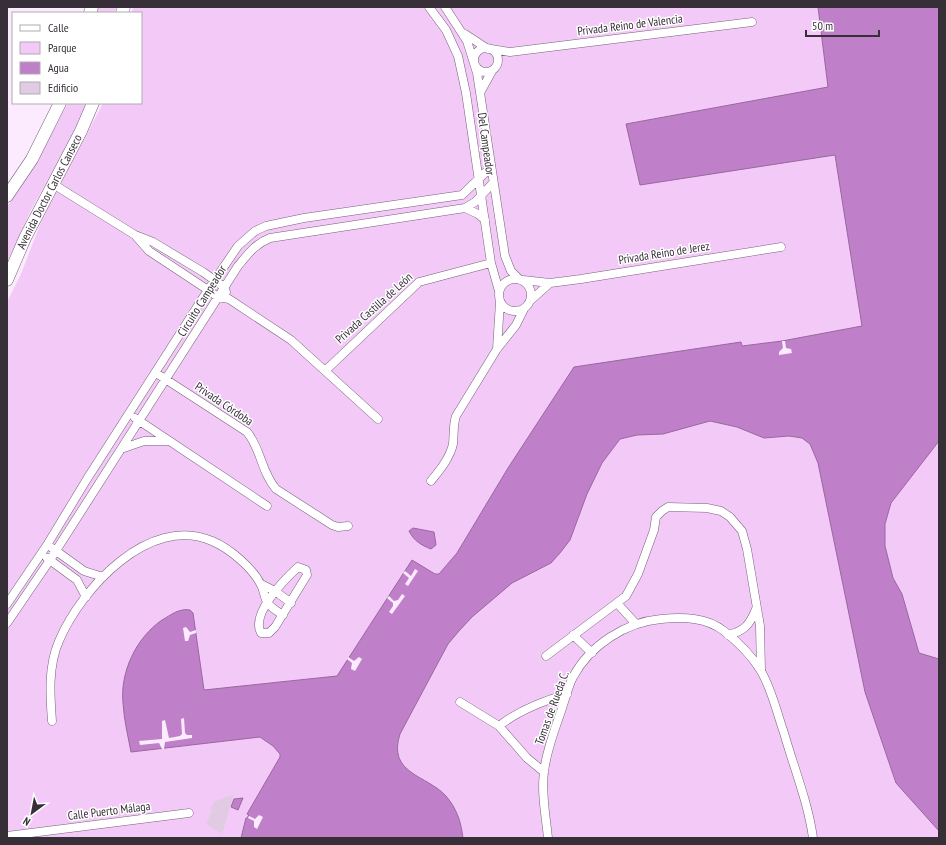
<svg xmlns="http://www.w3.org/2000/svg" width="946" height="845" font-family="'PT Sans Narrow',sans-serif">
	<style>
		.green { fill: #f3c9f8 }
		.water { fill: #c080c9; stroke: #97689e }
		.pier { fill: #fceafe }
		.building { fill: #e1cbe3 }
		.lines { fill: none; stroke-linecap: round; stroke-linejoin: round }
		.street-casing { stroke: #756278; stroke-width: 9 }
		.secondary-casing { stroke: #756278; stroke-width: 13 }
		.street { stroke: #fff; stroke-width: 8 }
		.secondary { stroke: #fff; stroke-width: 12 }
		.labels { text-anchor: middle; stroke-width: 3; stroke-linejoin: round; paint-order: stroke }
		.street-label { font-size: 12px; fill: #372f38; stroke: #fff }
	</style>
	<rect width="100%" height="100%" fill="#fceafe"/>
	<path class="green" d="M97,7H116L115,13H95Z
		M133,7H939V838H7V302L21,274L41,222L103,103H141V13H132Z
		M68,103H88L77,128L31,210L8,260L7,207L40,156Z"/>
	<path class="water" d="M818,7H939V441L891,503L885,524V546L893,578L902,594L919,653L939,659V831L896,783L865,692L818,463L810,444L802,438L789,436L764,438L737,427L710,421L663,434L637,435L620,439L602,463L587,494L570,540L560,553L551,563L512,583L472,617L459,631L448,644L400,734C387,774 427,775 446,796C457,809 461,822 463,838H241L246,818H247L249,815L247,814L280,757V754L273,746L260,737L131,752C128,736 124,720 123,703C120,672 136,638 162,620C171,615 179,608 190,610L193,613L204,690L337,676L412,560L435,574H439L457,553L508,468L574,367L741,342L742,346L782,341L862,326L835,155L640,185L626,124L828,87Z
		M413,528L434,532L436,545L431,549C421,545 414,541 409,531Z
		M243,798L238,810L231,807L234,799Z"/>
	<path class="pier" d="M782,341H785L786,348L791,349L792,353L779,355V352L783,348Z
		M415,569L418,571L408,586L405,584L409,578L403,573L405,571L411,576Z
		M402,594L405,596L392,614L389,612L393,606V603L387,598L389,596L394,601L398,600Z
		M186,627L190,632L196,630V633L190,635L188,641H185L183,628Z
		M348,657L354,661L359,657L362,659L355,671L351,669L352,663L347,659Z
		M184,718L185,733L187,735H192V738L165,742L164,749H162L159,743L140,745L139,741L162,739V721L165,720L169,738L180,736L182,734L181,719Z
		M259,815L263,817L257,829L254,827V821L248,818L249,816L255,819Z"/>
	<path class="building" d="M234,794L222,834L206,824L212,810L210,809L214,802Z"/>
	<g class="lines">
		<g class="street-casing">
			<path id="street" d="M429,7L446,30L458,56L466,93L491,263L499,291
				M445,7L467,41L477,73L505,256L511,271L519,279
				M465,34L488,49
				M474 60a12 12 0 1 1 24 0a12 12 0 1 1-24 0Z
				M491,49L510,52L752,22
				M481,91L492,71
				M53,184L135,235L153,242L203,272L224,287L226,292
				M465,208L478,214L485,220
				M499 295a16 16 0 1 1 32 0a16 16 0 1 1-32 0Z
				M523,280L550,283L581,279L781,247
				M531,300L550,283
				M497,349L500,302
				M326,370L419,282L491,263
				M156,373L247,432C261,448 261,472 276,489L332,525L338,527L348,526
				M135,418L267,506
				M378,419L291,340L229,299L218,297L208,290L238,246L255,231L266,226L304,218L462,195L491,167
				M121,449L144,441H168
				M431,481C439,471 450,458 453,444C454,434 453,425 456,416L497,349L516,325L524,309
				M52,548L84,571L103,577
				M47,558L77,580L86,597
				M298,567L306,570L307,575L275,627L269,633H261C250,614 285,579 298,567Z
				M261,584L275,591L291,603
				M617,603L636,624
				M7,604L47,545L87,479L208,290L149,251L135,235
				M7,623L50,560L238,266C248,254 255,244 270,238L465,208L475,202L493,183
				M573,635L592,653
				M728,635C745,631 750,624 756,609
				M546,656L626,596L638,574L654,530L656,517L662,511L668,507L707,508L721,511L730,517L742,531L747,549L760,626L761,671
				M460,702L499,726L527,758L544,772
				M52,721C50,695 48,666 59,641C81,589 149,514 212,541C229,548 253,568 261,585C264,590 264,597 267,602C270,607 278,612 283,615
				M499,726C519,710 543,701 567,694
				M7,836L189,813
				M548,838C546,817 541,793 544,772C546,753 553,734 559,717C564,704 567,689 573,677C590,645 626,622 661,619C683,617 706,617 724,631C738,642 752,656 761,671C772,690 777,713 784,733C794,768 808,802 813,838"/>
		</g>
		<g class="secondary-casing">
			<g id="secondary">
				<path d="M90,13L92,7"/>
				<path d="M122,13L124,7"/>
				<path d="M7,196L32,159L60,103"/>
				<path id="s1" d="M7,280L25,238L81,131L93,103"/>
			</g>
		</g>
		<use href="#street" class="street"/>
		<use href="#secondary" class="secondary"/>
	</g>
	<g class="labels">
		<g class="street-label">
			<text transform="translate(630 25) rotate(-7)" y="4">Privada Reino de Valencia</text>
			<text transform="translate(486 144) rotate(82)" y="4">Del Campeador</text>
			<text dy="4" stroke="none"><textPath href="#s1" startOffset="98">Avenida Doctor Carlos Canseco</textPath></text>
			<text transform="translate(664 253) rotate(-9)" y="4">Privada Reino de Jerez</text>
			<text transform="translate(202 301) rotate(-58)" y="4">Circuito Campeador</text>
			<text transform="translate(374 308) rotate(-42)" y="4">Privada Castilla de León</text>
			<text transform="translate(224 404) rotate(34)" y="4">Privada Córdoba</text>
			<text transform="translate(552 708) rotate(-70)" y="4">Tomas de Rueda C.</text>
			<text transform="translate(109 811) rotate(-7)" y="4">Calle Puerto Málaga</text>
		</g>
	</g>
	<rect width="946" height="845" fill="none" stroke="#372f38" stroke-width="16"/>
	<rect x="12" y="12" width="130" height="92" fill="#ffffff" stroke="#afacaf"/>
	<rect x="20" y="25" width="20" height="6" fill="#ffffff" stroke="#afacaf"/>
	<text x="48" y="32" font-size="12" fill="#372f38">Calle</text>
	<rect x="20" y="42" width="20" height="12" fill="#f3c9f8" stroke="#afacaf"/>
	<text x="48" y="52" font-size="12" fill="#372f38">Parque</text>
	<rect x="20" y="62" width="20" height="12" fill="#c080c9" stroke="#afacaf"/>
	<text x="48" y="72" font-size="12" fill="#372f38">Agua</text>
	<rect x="20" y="82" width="20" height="12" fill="#e1cbe3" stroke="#afacaf"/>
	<text x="48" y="92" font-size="12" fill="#372f38">Edificio</text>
	<g transform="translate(32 813) rotate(212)" stroke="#ffffff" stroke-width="3" paint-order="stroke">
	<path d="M0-3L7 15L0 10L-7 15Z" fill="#372f38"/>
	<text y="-6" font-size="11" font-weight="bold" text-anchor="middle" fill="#372f38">N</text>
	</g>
	<path d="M806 30v6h73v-6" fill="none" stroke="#372f38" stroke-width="2"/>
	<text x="812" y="30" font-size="12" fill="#372f38" stroke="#ffffff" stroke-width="3" paint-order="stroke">50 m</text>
</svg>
